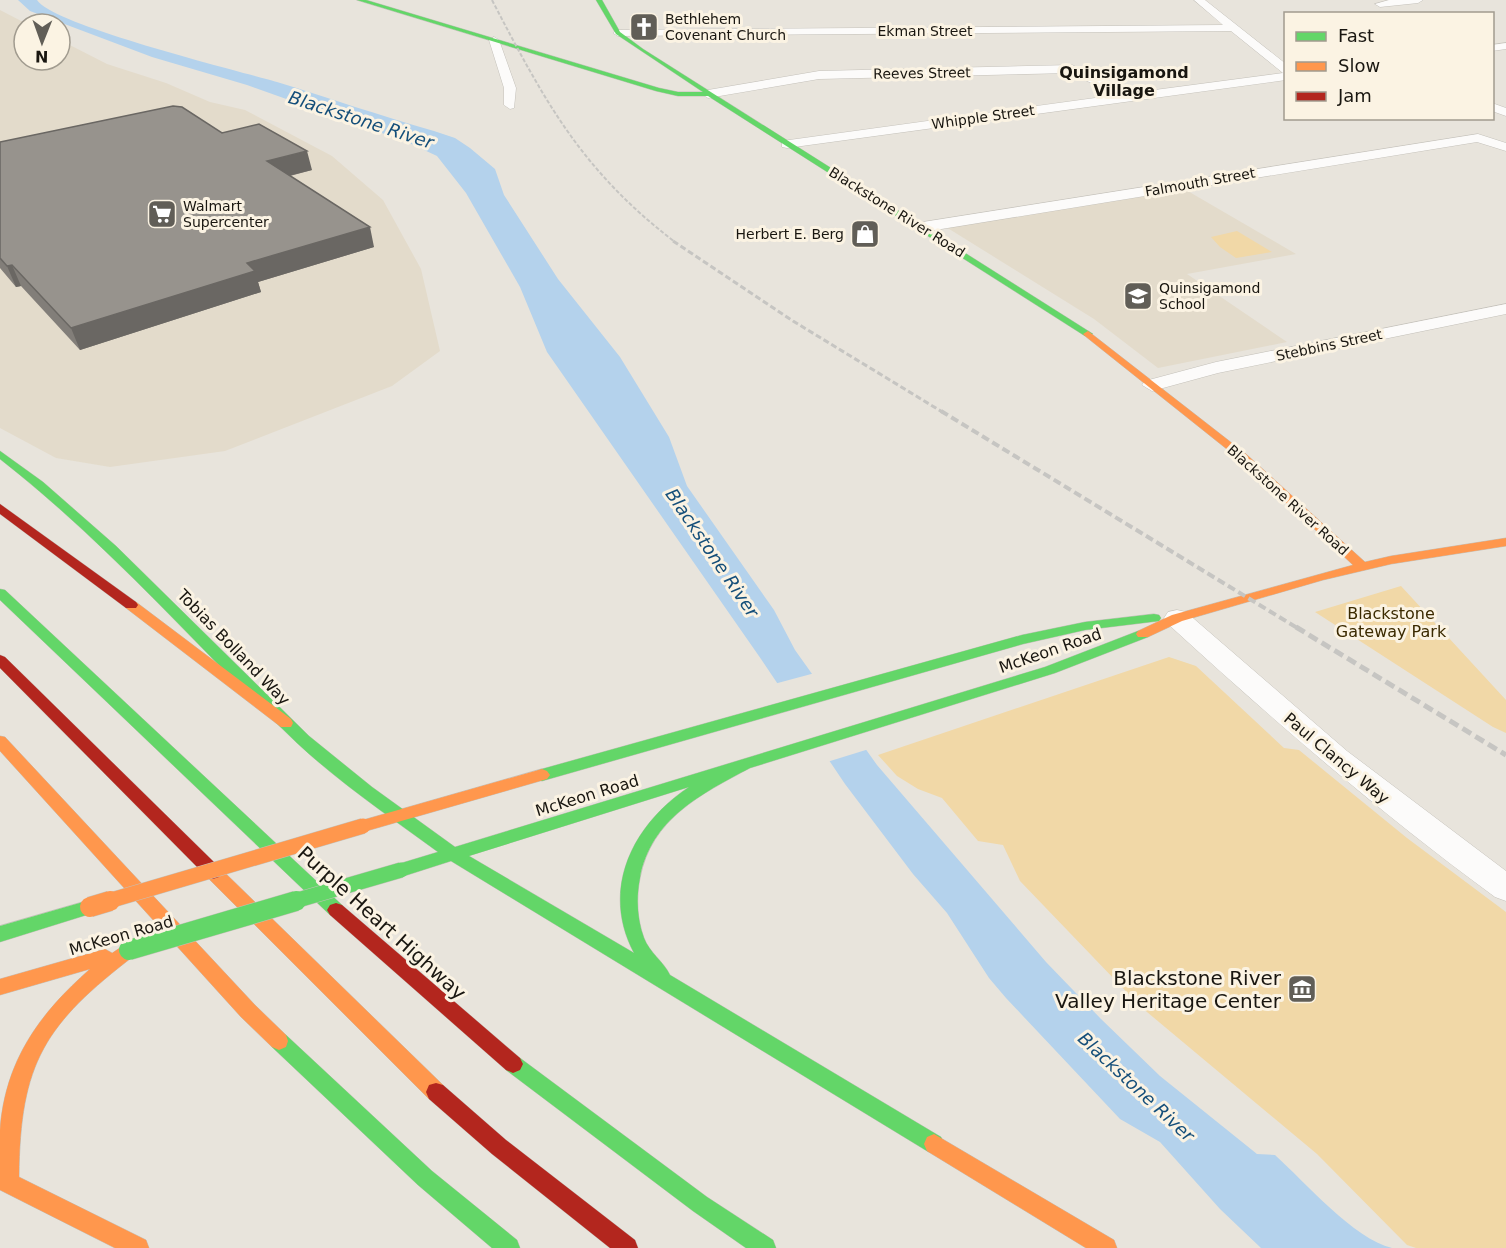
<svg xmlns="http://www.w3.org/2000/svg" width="1506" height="1248" font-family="'DejaVu Sans',sans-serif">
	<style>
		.built { fill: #e3dbcb }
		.green { fill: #f1d8a7 }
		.water { fill: #b4d2ec }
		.pier { fill: #e8e4dc }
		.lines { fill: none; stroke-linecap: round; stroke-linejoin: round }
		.street-casing { stroke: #c4c1ba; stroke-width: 1 }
		.fast-casing { stroke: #c4c1ba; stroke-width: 1 }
		.slow-casing { stroke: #c4c1ba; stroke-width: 1 }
		.jam-casing { stroke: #c4c1ba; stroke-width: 1 }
		.street { fill: #fcfbfa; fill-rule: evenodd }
		.fast { fill: #63d668; fill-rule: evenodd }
		.slow { fill: #ff974d; fill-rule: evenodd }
		.jam { fill: #b3261e; fill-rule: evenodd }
		.rail-far3 { stroke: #c6c5c2; stroke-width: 2; stroke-dasharray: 4 2; stroke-linecap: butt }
		.rail-far2 { stroke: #c6c5c2; stroke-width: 3; stroke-dasharray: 6 3; stroke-linecap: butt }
		.rail-far1 { stroke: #c6c5c2; stroke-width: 4; stroke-dasharray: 8 4; stroke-linecap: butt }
		.rail { stroke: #c6c5c2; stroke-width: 5; stroke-dasharray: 10 5; stroke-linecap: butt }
		.fast-bridge-far1-casing { stroke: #c4c1ba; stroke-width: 16; stroke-linecap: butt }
		.fast-bridge-casing { stroke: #c4c1ba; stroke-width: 21; stroke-linecap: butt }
		.slow-bridge-far1-casing { stroke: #c4c1ba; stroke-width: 16; stroke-linecap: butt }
		.slow-bridge-casing { stroke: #c4c1ba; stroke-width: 21; stroke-linecap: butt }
		.fast-bridge-far1 { stroke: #63d668; stroke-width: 15 }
		.fast-bridge { stroke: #63d668; stroke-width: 20 }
		.slow-bridge-far1 { stroke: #ff974d; stroke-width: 15 }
		.slow-bridge { stroke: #ff974d; stroke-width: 20 }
		.wall { fill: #827e79 }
		.shaded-wall { fill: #6a6763 }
		.building { fill: #97938d; stroke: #6a6763; stroke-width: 1.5 }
		.labels { text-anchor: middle; stroke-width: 6; stroke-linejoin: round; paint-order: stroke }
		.far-poi-label { font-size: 14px; fill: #191610; stroke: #fbf3e3; text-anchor: start }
		.far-street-label { font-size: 14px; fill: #191610; stroke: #fbf3e3 }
		.far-quarter-label { font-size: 16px; font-weight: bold; fill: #191610; stroke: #fbf3e3 }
		.park-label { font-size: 16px; fill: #3b2a00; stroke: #fbf3e3 }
		.street-label { font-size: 16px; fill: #191610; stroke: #fbf3e3 }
		.water-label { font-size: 18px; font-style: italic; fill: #154f7a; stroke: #fbf3e3 }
		.near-street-label { font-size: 20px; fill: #191610; stroke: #fbf3e3 }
		.near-poi-label { font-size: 20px; fill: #191610; stroke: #fbf3e3; text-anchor: end }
	</style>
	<rect width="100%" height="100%" fill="#e8e4dc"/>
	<path class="built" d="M0,10L27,24H24V60H60V40L107,64L166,83L210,102L245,110L332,156L383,200L421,269L440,351L392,386L225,451L110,467L56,458L0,428Z
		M1186,190L1296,254L1187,274L1287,342L1158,368L1094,319L946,227Z"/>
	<path class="green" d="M1237,231L1272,252L1236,258L1220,247L1211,237Z
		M1401,586L1506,700V733L1493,727L1315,612Z
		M1169,657L1196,666L1284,748L1299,750L1407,838L1506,912V1248H1416L1407,1245L1317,1154L1141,1007L1020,881L1003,845L978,841L942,798L918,789L897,776L878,755Z"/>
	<path class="water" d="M18,0H37C52,25 239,71 277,82C329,98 381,116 434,131L455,138L470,148L495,169L504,195L558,279L620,357L669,437L687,486L774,610L795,650L877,765L1046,962L1101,1019L1160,1076L1257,1154L1275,1155C1305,1182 1354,1239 1392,1248H1261L1220,1209L1160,1142L1120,1119L1006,998L989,978L947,913L913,874L845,784L761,659L547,352L520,287L466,193L437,156L407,142L247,85L152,57L30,11Z"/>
	<path class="pier" d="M815,673L869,749L827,762L774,684Z"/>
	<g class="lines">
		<g class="street-casing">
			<path id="street" d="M1194,0H1205L1286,64V80L787,148L782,147V141L1117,95L1070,73L819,79L708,98L702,94L708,90L819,71L1072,65L1132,93L1283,73L1231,31L618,36L613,33L618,30L1223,25Z
				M1389,0H1423L1418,3L1380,7L1375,4Z
				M494,37L499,40L516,88L514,108L510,109L504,105V88L489,40Z
				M1506,43V49L1492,51V45Z
				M1492,103L1506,108V116L1492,111Z
				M1478,134L1506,143V151L1477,142L923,232L915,227L923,222Z
				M1506,304V314L1218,373L1152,391L1142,385L1145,381L1216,362Z
				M1177,610L1186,612L1347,751L1506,871V901L1495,897C1380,813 1273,720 1168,624L1164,618L1168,612Z"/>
		</g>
		<g class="fast-casing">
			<path id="fast" d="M357,0H366L659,88L678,92H703L616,34L596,0H602L620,32L643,49L1093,334L1085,336L708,96H678L656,91Z
				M0,451L43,482L116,546L309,736L372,787L455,847L1045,667L1138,631H1148L1150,634L1148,637L1055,673L750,768C701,794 651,819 640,878C636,898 637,919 644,938C649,952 664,962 670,975L941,1137L944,1144L941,1151L934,1154L927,1151L451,861L401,877L395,875L393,870L395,865L438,852C390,817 340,783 297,743C198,648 109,544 0,459ZM689,787C633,824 600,889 634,953L469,856Z
				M0,589L5,590L342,905L345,910L342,915L336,917L330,915L0,600Z
				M1154,614L1159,615L1161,618L1159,621L1085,630L1023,644L542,781L537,779L534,775L537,771L542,769L1022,635L1085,622Z
				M90,900L96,902L99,907L96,912L0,942V926Z
				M279,1032L286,1035L432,1171L517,1240L520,1248H492L418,1185L272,1047L270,1041L272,1035Z
				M513,1055L520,1058L707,1197L773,1240L776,1248H746L693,1211L506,1070L503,1064L506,1058Z"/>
		</g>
		<g class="slow-casing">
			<path id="slow" d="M1088,331L1246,454L1365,562L1391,556L1506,538V546L1391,564L1323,580L1182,621L1148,637H1138L1136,634L1138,631L1172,615L1353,565L1238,458L1085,336L1083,334Z
				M131,601L136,602L291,719L293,723L291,727H281L126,608L124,605L126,602Z
				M0,736L5,737L255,1005L286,1035L288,1041L286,1047L279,1050L272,1047L241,1017L0,751Z
				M542,769L547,771L550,775L547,779L363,832L357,830L355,826L357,822L363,820Z
				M213,865L219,867L443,1085L446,1092L443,1099L436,1101L429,1099L207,877L205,872L207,867Z
				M129,942L135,945L138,950L135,955C45,1024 20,1062 19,1177L146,1240L149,1248H115L0,1190C0,1170 0,1150 0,1130C5,1061 39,1014 90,969L0,995V979L105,949L112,953Z
				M934,1134L1114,1240L1117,1248H1086L927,1151L924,1144L927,1137Z"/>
		</g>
		<g class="jam-casing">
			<path id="jam" d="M0,504L136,602L138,605L136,608H126L0,514Z
				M0,655L5,657L219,867L221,872L219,877L213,879L207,877L0,668Z
				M336,903L342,905L520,1058L523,1064L520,1070L513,1073L506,1070L330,915L327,910L330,905Z
				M436,1083L443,1085L506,1140L635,1240L638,1248H610L492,1154L429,1099L426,1092L429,1085Z"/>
		</g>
		<use href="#street" class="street"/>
		<use href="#fast" class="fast"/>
		<use href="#slow" class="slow"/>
		<use href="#jam" class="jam"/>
		<path class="rail-far3" d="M492,0C545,102 582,171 675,242"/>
		<path class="rail-far2" d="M673,241L793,321L944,413"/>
		<path class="rail-far1" d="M941,411L1299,629"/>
		<path class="rail" d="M1296,627L1506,755"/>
		<g class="fast-bridge-far1-casing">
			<path id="fast-bridge-far1" d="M291,902L401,870"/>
		</g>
		<g class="fast-bridge-casing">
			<path id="fast-bridge" d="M129,950L296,901"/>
		</g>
		<g class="slow-bridge-far1-casing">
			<path id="slow-bridge-far1" d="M105,902L363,826"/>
		</g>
		<g class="slow-bridge-casing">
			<path id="slow-bridge" d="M90,907L110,901"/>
		</g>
		<use href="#fast-bridge-far1" class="fast-bridge-far1"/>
		<use href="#fast-bridge" class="fast-bridge"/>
		<use href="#slow-bridge-far1" class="slow-bridge-far1"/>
		<use href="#slow-bridge" class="slow-bridge"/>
	</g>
	<path class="wall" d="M222,133L312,170L290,176L374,247L258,282L261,292L80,350L21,286L16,287L0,268V142Z"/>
	<path class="shaded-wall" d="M307,151L312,170L272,180L267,161Z
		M370,227L374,247L258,282L261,292L80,350L71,328L247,263Z
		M12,265L21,286L16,287L7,266Z"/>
	<path class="building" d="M173,106L182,107L222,133L259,124L307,151L267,161L370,227L247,263L255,271L71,328L12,265L7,266L0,258V142Z"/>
	<defs>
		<g id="church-square" transform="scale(1.5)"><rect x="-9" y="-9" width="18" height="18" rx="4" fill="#615e57" stroke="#fbf3e3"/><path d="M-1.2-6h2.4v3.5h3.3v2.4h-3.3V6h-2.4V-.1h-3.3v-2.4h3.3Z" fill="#fff"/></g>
		<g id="supermarket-square" transform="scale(1.5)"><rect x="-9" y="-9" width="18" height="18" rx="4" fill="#615e57" stroke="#fbf3e3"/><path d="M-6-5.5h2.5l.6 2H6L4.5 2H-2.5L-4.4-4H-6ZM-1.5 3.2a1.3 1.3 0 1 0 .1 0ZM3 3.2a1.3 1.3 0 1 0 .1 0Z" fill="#fff"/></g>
		<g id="shop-square" transform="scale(1.5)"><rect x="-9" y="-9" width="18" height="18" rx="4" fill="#615e57" stroke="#fbf3e3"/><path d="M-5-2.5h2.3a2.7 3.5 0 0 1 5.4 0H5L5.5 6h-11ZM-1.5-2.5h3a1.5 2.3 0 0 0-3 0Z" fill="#fff"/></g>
		<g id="school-square" transform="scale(1.5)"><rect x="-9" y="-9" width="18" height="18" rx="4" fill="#615e57" stroke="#fbf3e3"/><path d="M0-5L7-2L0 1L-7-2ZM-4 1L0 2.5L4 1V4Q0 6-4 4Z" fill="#fff"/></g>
		<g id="museum-square" transform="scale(1.5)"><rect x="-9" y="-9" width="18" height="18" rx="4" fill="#615e57" stroke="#fbf3e3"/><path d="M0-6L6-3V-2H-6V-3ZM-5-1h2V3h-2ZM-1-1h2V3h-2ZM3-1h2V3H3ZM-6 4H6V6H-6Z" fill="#fff"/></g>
	</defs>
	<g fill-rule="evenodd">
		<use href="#church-square" x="644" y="27"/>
		<use href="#supermarket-square" x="162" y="214"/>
		<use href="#shop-square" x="865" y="234"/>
		<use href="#school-square" x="1138" y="296"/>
		<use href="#museum-square" x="1302" y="989"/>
	</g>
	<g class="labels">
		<g class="far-poi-label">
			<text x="665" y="24">Bethlehem<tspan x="665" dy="16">Covenant Church</tspan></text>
			<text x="183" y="211">Walmart<tspan x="183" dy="16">Supercenter</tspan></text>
			<text x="844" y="239" text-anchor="end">Herbert E. Berg</text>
			<text x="1159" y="293">Quinsigamond<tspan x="1159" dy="16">School</tspan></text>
		</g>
		<g class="far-street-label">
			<text x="925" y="36">Ekman Street</text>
			<text transform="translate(922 73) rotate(-1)" y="5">Reeves Street</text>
			<text transform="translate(983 117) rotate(-8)" y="5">Whipple Street</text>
			<text transform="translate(1200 182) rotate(-10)" y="5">Falmouth Street</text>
			<text transform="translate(897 212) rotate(32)" y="5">Blackstone River Road</text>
			<text transform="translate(1329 345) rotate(-12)" y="5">Stebbins Street</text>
			<text transform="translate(1288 500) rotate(42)" y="5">Blackstone River Road</text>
		</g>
		<g class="far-quarter-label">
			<text x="1124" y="78">Quinsigamond<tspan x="1124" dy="18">Village</tspan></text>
		</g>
		<g class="park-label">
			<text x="1391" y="619">Blackstone<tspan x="1391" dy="18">Gateway Park</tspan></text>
		</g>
		<g class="street-label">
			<text transform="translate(234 647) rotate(46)" y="6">Tobias Bolland Way</text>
			<text transform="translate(1050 650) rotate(-19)" y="6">McKeon Road</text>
			<text transform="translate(1337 758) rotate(40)" y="6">Paul Clancy Way</text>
			<text transform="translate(587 795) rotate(-17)" y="6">McKeon Road</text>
			<text transform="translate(121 935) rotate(-16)" y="6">McKeon Road</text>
		</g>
		<g class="water-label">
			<text transform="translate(361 120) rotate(18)" y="6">Blackstone River</text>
			<text transform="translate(712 553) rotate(56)" y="6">Blackstone River</text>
			<text transform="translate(1136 1087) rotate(43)" y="6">Blackstone River</text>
		</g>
		<g class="near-street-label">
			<text transform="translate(382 923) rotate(42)" y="7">Purple Heart Highway</text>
		</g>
		<g class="near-poi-label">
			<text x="1281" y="985">Blackstone River<tspan x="1281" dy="23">Valley Heritage Center</tspan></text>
		</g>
	</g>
	<rect x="1284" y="12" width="210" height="108" fill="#fbf3e3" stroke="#a19b8f" stroke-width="1.5"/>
	<rect x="1296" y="32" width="30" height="9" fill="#63d668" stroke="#a19b8f" stroke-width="1.5"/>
	<text x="1338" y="42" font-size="18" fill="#191610">Fast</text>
	<rect x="1296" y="62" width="30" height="9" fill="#ff974d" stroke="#a19b8f" stroke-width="1.5"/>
	<text x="1338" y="72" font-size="18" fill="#191610">Slow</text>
	<rect x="1296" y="92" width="30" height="9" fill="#b3261e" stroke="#a19b8f" stroke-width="1.5"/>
	<text x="1338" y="102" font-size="18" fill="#191610">Jam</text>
	<g transform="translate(42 42) rotate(181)"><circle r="28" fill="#fbf3e3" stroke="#a19b8f" stroke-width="1.5"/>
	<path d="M0-4.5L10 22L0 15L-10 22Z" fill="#615e57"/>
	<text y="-9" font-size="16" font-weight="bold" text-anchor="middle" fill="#191610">N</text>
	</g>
</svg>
